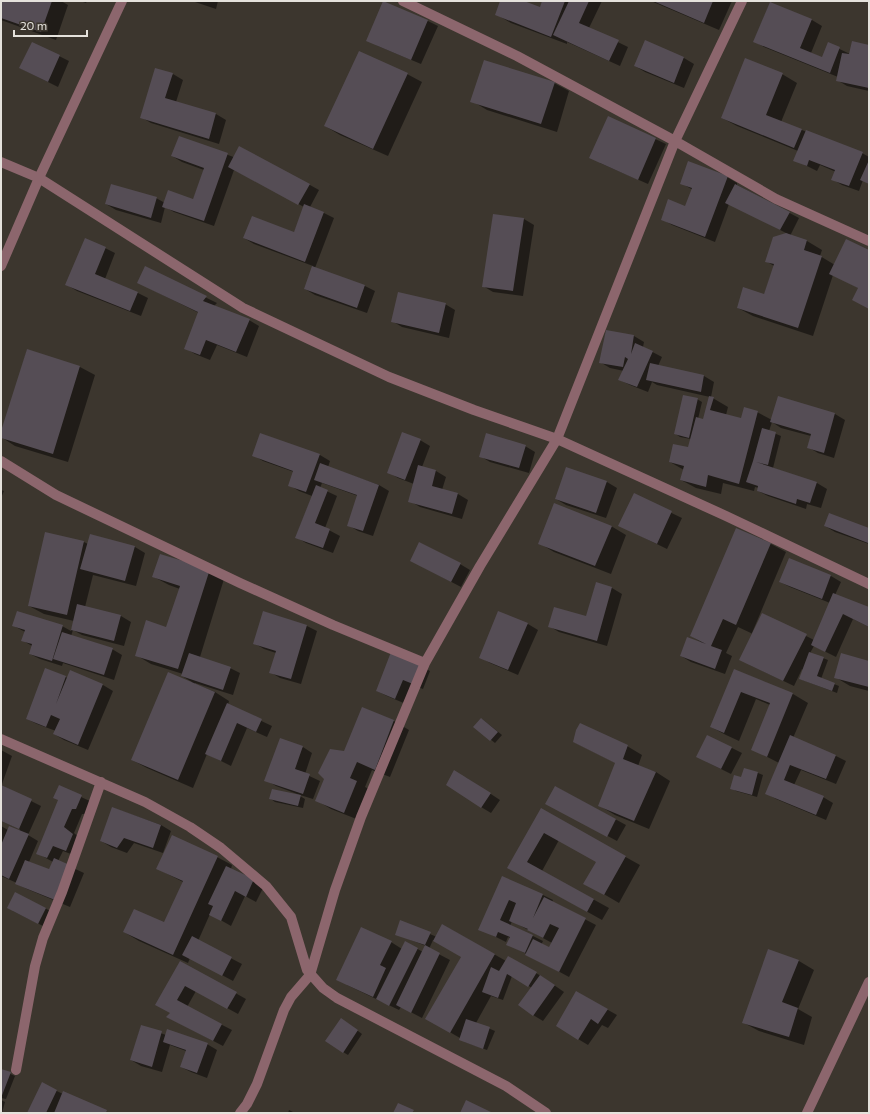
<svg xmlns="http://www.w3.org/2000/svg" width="870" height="1114" font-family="Commissioner,sans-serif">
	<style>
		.shadow { fill: #0007; fill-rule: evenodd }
		.building { fill: #554d55 }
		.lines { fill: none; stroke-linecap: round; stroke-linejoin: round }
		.minor { stroke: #8c666d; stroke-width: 10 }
	</style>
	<rect width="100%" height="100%" fill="#3c362e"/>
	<path class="shadow" d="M1,1H61L68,5L56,40L1,20Z
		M80,1H87L86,3Z
		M192,1H218L216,9Z
		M501,1H521L540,8L543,1H602L589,28L628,47L620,66L567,42V44L511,23L496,14Z
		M651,1H732L719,30Z
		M770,3L812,20L822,26L811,53L823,58L829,44L850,54L869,46V91L847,86L837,80L838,77L764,47L754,41Z
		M428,21L438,26L421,64L378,46L368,40Z
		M646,42L684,58L694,64L684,88L645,72L635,66Z
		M59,56L69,61L58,87L20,68Z
		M173,74L183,80L176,102L216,114L226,120L219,144L151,123L141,117Z
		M407,74L422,82L388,156L340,135L325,126Z
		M782,74L797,83L781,122L862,153L869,157V184L863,180L859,191L842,185L832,179L836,172L820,165L817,171L795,160L798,151L737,126L722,118Z
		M554,83L569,91L557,132L487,110L472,101Z
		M608,117L666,144L648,184L600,163Z
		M179,137L310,185L319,190L310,207L324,213L334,218L315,268L365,286L375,291L367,313L315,295L305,289L313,266L254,244L244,238L294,233L304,207L234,170L214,226L174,212L165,207L161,223L116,210L106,204L156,198L165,203L193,200L204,170L182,162L172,156Z
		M727,177L737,183V185L799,218L790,236L807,241L822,250L820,256L835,265L869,251V308L859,288L833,275L813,336L753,316L738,308L764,295L774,266L766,261L788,234L729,204L715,242L672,225L662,219L686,207L693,190L681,183Z
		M524,219L534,225L523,296L493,292L483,286Z
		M105,248L115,253L105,279L138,293L148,298L141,316L77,291L67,285Z
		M146,268L217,303L214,306L249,320L259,326L247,357L217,345L210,360L195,354L185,348L199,313L139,283Z
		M445,304L455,310L449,338L402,327L392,321Z
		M607,331L634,336L644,342L643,347L662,357L658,366L704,376L714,382L711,397L728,407L726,415L742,420L757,412L772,420L779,397L835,414L845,420L834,458L818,453L808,447L811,436L781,428L772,422L769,431L781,436L773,468L817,483L827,489L821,508L807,504L806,509L768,496L758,491L759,488L755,487L754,491L723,483L721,494L696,488L681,480L684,470L670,462L689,448L691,439L680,437L676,434L697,399L702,402L698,419L704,421L710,397L657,385L652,382L648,392L630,385L620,380L624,371L610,368L600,362Z
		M27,350L80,367L95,375L68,462L15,446L1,437Z
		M261,434L320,455L330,461L328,467L379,485L389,491L373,536L358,531L348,525L358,496L322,483L320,488L337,496L325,528L340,536L333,553L306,543L296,537L312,496L299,491L289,485L294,472L263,461L253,455Z
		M420,440L430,446L422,467L436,471L446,477L442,490L458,494L468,500L462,519L420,507L410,501L414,484L398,478L388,472Z
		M525,446L535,452L529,473L490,462L480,456Z
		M607,482L617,488L606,518L566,505L556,499Z
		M1,490L4,491L1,498Z
		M634,495L682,518L667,549L620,526Z
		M829,514L869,529V544L835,532L825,526Z
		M611,526L626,535L611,574L554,552L539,543Z
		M737,530L771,544L786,552L752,633H753L763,614L814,640L830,603L790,587L780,582L789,560L831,576L841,582L835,595L869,608V627L853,619L836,657L814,646L810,653L828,660L821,679L839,686L837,693L800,679L803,670L802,669L794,686L750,665L753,634L738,627L726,653L732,656L725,674L691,662L681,656L701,642L691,636Z
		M91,535L135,547L145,553L136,586L93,575L85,607L121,616L131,622L124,646L82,635L73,630L71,636L112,649L122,655L114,680L63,663L62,666L40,659L30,654L32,646L22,640L25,632L14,626H62L71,631L74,621L44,614L29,606L84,542L88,544Z
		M161,555L224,579L200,657L230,668L240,673L233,695L195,683V684L215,692L229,701L228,705L272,726L267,737L247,728L231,766L207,754L193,788L147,768L132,760L192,682L182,676L183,674L151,664L136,655L167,628L180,589L169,585L154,577Z
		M460,564L470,570L461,587L421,566Z
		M596,583L612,588L622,594L607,646L559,632L549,626L587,617Z
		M264,612L307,626L317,631L301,684L280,678L270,672L276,653L264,649L254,643Z
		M528,624L538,630L518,675L490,663L480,657Z
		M869,662V691L850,686L835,677Z
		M420,665L430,671L423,689L413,685L406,704L387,696L377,691Z
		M735,670L793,694L808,703L793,738L836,756L846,761L836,784L801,770L794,785L823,797L833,803L826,820L776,799L766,793L779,763L752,749L770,705L756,699L739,741L726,735L711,727Z
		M70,671L103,685L113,691L88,750L64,740L54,734L56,731L37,724L27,719L65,677L68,678Z
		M363,708L394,721L409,730L390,777L372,770L365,787L371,790L359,820L331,809L316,800L345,752Z
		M482,719L502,735L495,743L475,727Z
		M574,742L627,746L642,755L638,766L656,772L670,781L649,829L615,815L600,806L616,763Z
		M303,747L312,753L305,774L320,781L313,799L300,795V796L305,799L303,808L275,802L271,799L299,796L300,795L276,786L266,780Z
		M732,748L742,753L731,774L707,762Z
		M1,750L12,756L2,784H1Z
		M745,769L758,773L763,775L757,797L736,791L731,788L742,779Z
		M465,777L500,800L491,813L481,807Z
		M1,786L41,806L28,835L38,841L29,862L49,870L53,862L37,853L59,801V787L92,802L86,814H82L74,833L82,840L76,856L63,851L58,861L84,873L70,907L27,889L17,884V883L1,876V826L8,830L19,831L20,829L1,821Z
		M556,787L626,825L617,841L557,809Z
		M113,808L161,825L171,831L163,853L134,843L127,853L111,847L101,841Z
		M541,810L640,865L619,903L585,883L597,861L559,840L542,871L609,908L602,920L509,868Z
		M217,857L232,865L231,869L264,886L256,902L245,896L231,926L210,914L198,941L242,964L233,981L190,958L188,963L139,941L124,932L164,924L183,882L158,869Z
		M502,878L543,895L553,900L552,902L596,925L569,977L508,944L510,938L508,937L506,942L480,929ZM512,921L552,943L549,949L541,945L543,941L533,936L510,926Z
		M45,908L50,911L43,926L13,911Z
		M401,922L437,937L443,925L506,961L508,957L541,976L564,992L543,1021L533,1015L532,988L512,976L503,1000L491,996L476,1023L495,1031L487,1050L465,1042L460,1038L427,1019L462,956L433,940L429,949L450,960L422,1018L401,1007L399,1010L347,985L391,942L402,949L405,942L423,952L426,946L396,934Z
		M768,950L799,961L814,970L798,1009L812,1017L804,1045L759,1031L744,1023Z
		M180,962L246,999L238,1014L196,991L187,1007L232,1030L223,1046L177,1022L171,1013Z
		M576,992L617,1015L608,1028L602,1025L588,1045L578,1039Z
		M346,1022L362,1034L348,1055L343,1052Z
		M141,1026L166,1035L207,1044L217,1050L207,1078L191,1072L181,1067L186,1051L170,1045L162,1072L141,1066L131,1060Z
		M1,1070L15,1076L6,1099L1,1098Z
		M42,1084L63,1094L110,1113H28Z
		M1,1100L5,1102L2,1113H1Z
		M289,1110L295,1113H288Z"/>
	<path class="building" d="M1,1H52L41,32L1,18Z
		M383,1L428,20L411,60L366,41Z
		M500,1H524L540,7L542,1H565L551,37L495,15Z
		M569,1H589L579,23L619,40L609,61L553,35Z
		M653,1H713L704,23Z
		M770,2L812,19L800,48L822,57L828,42L840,47L830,73L753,42Z
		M645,40L684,57L674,83L634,66Z
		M852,41L869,45V88L836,81L842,53L849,54Z
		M32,42L60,55L48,82L19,68Z
		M359,51L408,73L373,149L324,126Z
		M745,58L783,73L766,115L802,129L794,148L721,118Z
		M484,60L555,82L541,124L470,102Z
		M155,68L173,73L165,98L216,113L209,139L140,118Z
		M608,116L656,138L638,180L589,158Z
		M806,130L863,152L849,186L831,180L835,170L809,160L807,166L793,161Z
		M179,136L228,153L204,221L162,207L168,190L193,199L204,168L171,156Z
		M239,146L310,184L298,205L228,167Z
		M869,160V184L860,180Z
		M688,161L728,176L705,237L661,220L668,199L685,206L692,188L680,184Z
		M111,184L157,197L151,218L105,204Z
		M735,184L790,212L780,230L725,203Z
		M304,204L324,212L305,262L243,238L252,216L294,232Z
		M493,214L524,218L513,291L482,287Z
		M786,233L807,240L804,250L822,256L798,328L737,308L743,287L764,294L774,264L765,262L773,237Z
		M85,238L106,247L95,274L138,292L130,311L65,285Z
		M846,239L869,250V309L852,300L858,288L829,274Z
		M145,266L207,296L203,301L250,319L236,352L206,340L200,355L184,349L198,312L137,283Z
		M312,266L365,285L357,308L304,289Z
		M398,292L446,303L439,333L391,322Z
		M606,330L634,335L631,354L635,343L653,351L637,387L618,380L628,359L625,357L623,367L599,363Z
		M27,349L80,366L53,454L1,438V431Z
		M650,363L704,375L701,392L646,380Z
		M683,395L698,398L689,438L674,434Z
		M709,396L714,397L710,410L741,418L744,407L758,411L739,484L708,475L706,487L680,480L684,466L669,462L673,444L688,447L696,417L703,419Z
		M778,396L835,413L824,453L807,448L811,434L770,422Z
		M762,428L776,432L768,465L756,462L817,482L810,503L797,499L796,504L757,491L758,486L746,482L753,461Z
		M402,432L421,439L405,480L387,473Z
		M260,433L320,454L306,492L288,486L293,471L252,456Z
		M486,433L526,445L519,468L479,457Z
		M320,463L379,485L363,531L347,526L357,495L314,480Z
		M418,465L436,470L432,486L458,493L452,514L408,502Z
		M566,467L607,481L596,513L555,499Z
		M316,485L328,490L315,523L330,529L323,548L295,538Z
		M634,493L672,511L657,544L618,526Z
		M554,503L612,526L595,566L538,544Z
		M829,513L869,528L868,543L824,526Z
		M736,528L771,543L736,625L723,619L711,646L722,650L715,669L680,656L687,637L706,644L690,636Z
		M45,532L84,541L67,615L28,606Z
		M90,534L135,546L125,581L80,569Z
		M419,542L461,563L451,582L410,561Z
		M160,554L210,569L178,669L135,656L146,620L166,627L180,586L152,577Z
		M789,558L831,575L822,599L779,582Z
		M596,582L612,587L597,641L548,627L554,607L586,616Z
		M833,593L869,607V627L843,614L825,652L811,645Z
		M77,604L121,615L114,641L71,630Z
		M17,611L63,625L52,661L29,654L32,644L21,641L25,630L12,626Z
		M263,611L307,625L291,679L269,673L276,651L253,644Z
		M498,611L528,623L508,670L479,658Z
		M762,613L807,634L783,681L739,660Z
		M62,632L113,648L104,675L53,659Z
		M391,652L421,664L413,684L403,680L395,699L376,691Z
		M809,652L824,657L817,676L835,683L832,691L799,679Z
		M189,653L231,667L223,690L181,676Z
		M841,653L869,661V687L834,678Z
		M45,668L66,676L56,704L70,670L103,684L78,745L53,734L60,719L51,715L46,727L26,719Z
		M734,669L793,693L767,757L751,750L770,703L741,692L724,733L710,727Z
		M168,672L215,692L178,780L131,760Z
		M227,703L262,719L256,732L237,723L221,761L205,754Z
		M362,707L394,720L375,770L357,762L350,778L357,781L344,813L315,801L324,779L318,773L330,749L344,751Z
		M481,718L498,732L490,741L473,727Z
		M580,723L628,745L623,759L656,772L634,821L598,806L615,763L573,742L576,730Z
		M707,735L732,747L721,769L696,757Z
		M790,735L836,755L826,779L790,765L784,780L824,796L816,815L765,794Z
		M280,738L303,746L295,769L310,774L303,794L264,781Z
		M744,768L758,772L752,795L730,789L734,775L741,777Z
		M454,770L491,793L481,808L446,785Z
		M1,785L32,799L19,829L1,821Z
		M59,785L82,795L76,809H72L64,827L73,834L66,851L53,846L47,858L36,854L58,800L53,798Z
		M555,786L616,819L607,837L545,804Z
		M272,789L301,795L298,806L269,799Z
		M112,807L161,825L153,848L124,838L117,848L100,841Z
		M541,808L626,856L604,895L583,884L596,862L544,833L527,862L594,899L587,912L507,868Z
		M9,826L29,834L9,879L1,875V845Z
		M172,835L218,856L173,955L123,932L134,909L164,922L183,881L156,869Z
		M54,858L74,867L60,902L15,884L25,860L49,869Z
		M226,866L254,879L246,897L235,891L221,921L209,915L213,906L208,904Z
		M502,876L543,894L533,918L544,897L586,918L559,972L525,955L533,939L549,947L559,928L550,924L543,938L527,930L528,929L509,921L516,903L509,900L500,920L533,935L525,953L506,945L510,937L498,932L496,937L478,930Z
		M15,892L46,908L38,924L7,908Z
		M400,920L431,932L425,945L395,935Z
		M442,924L495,954L450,1033L425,1019L461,957L433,941Z
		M361,927L392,941L380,965L386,968L373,997L336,980Z
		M192,936L232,957L222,976L182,955Z
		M405,941L418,948L389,1006L376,999Z
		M425,945L440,953L411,1013L396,1005Z
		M768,949L799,960L782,1002L798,1008L789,1037L742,1023Z
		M508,956L537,972L528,987L507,974L498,998L482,992L491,967L499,971Z
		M180,961L237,992L227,1009L185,986L177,1000L222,1024L213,1041L166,1017L170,1013L155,1005Z
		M540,975L555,985L533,1016L518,1005Z
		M576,991L608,1009L598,1024L591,1019L578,1040L556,1026Z
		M341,1018L358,1030L343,1053L325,1041Z
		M466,1019L490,1027L483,1049L459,1040Z
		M141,1025L162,1031L152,1067L130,1060Z
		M167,1029L208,1043L197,1073L180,1067L186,1050L163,1042Z
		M1,1069L11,1072L1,1098Z
		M42,1082L57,1090L46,1113H27Z
		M63,1091L107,1110L106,1113H54Z
		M466,1100L493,1113H460Z
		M398,1103L414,1110L412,1113H393Z"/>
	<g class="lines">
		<path class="minor" d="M403,1L517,56L675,141L776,199L869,241
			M1,162L39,178L243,308L389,377L474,410L557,439L726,516L869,584
			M1,266L39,178L122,1
			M1,461L56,495L240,583L333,625L425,663
			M1,739L145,802L190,827L221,848L266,886L291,917L307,970L323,988L337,998L506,1086L546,1113
			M16,1070L35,966L43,938L62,892L101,782
			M240,1113L247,1104L257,1084L284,1010L291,997L310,975L335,890L361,817L425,663L480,566L557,439L675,141L742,1
			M807,1113L869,982"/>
	</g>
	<rect width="870" height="1114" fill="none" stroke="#e5e2dc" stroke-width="4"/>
	<path d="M14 30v6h73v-6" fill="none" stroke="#e5e2dc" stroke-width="2"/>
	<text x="20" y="30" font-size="12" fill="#e5e2dc" stroke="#3c362e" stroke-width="3" paint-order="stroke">20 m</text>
</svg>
